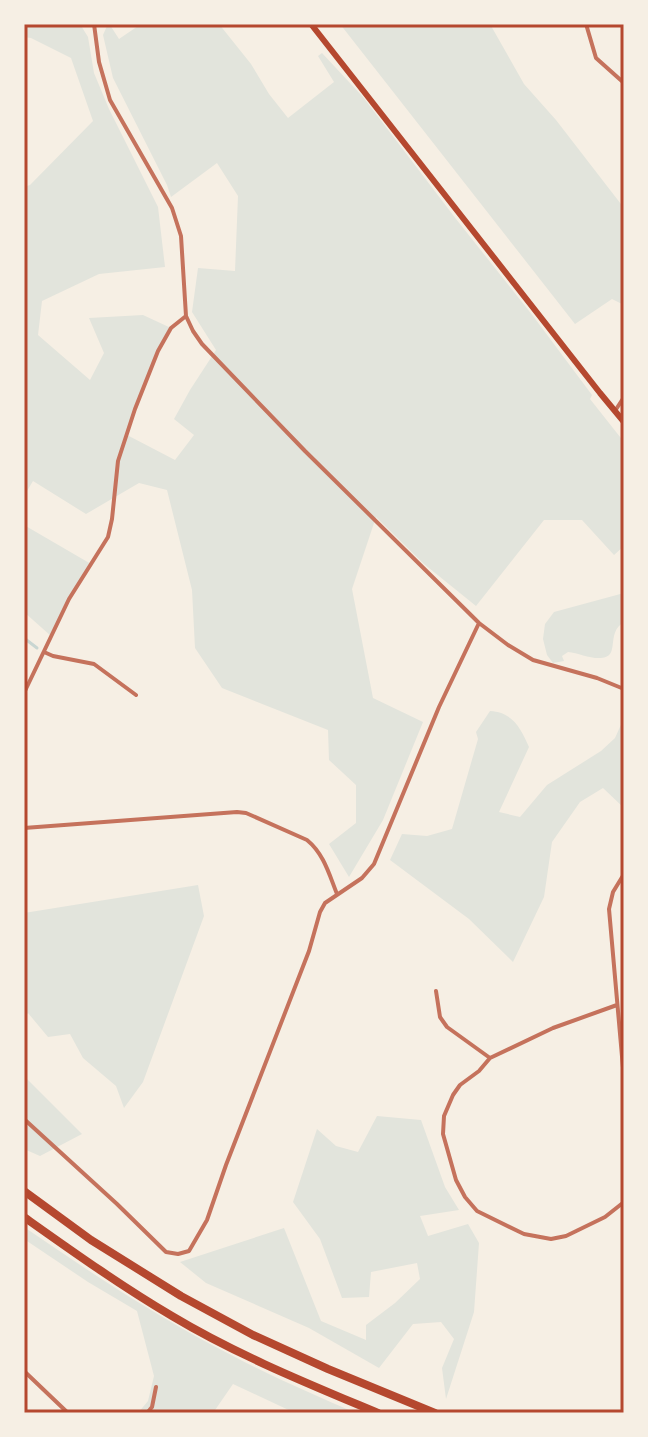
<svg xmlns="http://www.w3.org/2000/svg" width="648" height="1437" font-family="'Sofia Sans Condensed',sans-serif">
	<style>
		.green { fill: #e2e4dc }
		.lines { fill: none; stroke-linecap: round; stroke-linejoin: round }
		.stream { stroke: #c9d6d2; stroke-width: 3 }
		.minor { stroke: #c5725c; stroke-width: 4 }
		.secondary { stroke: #b5482f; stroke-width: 6 }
		.motorway { stroke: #b5482f; stroke-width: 8 }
		.neatline { fill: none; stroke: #b5482f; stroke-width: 3 }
	</style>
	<rect width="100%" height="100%" fill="#f6efe4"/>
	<path class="green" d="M24,24H80L88,37L94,73L109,109L158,207L165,267L99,274L42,301L38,335L90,380L104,353L89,318L143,315L171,328L158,351L127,435L175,460L194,435L174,419L190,390L216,350L192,312L198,268L235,271L238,196L217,163L171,197L167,185L113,78L103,35L107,26L110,25L119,39L141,24H219L251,64L269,94L288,118L334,82L318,56L322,53L363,97L456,219L533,316L592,395L590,399L624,442V546L614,555L582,520H544L476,606L424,564L376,517L352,589L373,698L423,722L383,820L349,877L329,844L356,823V785L329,760L328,730L222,688L195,648L192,590L167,490L139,483L86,514L33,481L24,496V187L30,185L93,121L71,58L31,38L24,37Z
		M340,24H490L524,84L556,120L624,208V305L612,299L575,324Z
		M24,525L91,564L84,574L51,636L24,612Z
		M624,593V622C605,633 621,657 601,658C591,659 578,653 568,652L562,656L564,661L553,663L547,655L543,639L545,624L554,612Z
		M490,711C513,712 521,729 529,747L499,812L520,817L547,785L601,751L615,738L624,718V808L603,788L580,802L552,842L544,897L513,962L469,919L390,860L402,834L427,836L452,829L478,739L476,732Z
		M198,885L204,916L143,1082L124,1108L116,1086L83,1058L70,1034L48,1037L28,1013L24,1019V913Z
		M24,1076L82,1134L40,1156L24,1149Z
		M377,1116L421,1120L445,1187L459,1210L420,1216L428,1236L468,1224L479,1243L474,1312L446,1399L442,1368L454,1339L441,1322L413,1324L379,1368L309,1328L206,1283L180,1262L284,1228L321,1321L366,1340V1325L395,1303L420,1279L417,1263L371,1272L369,1297L342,1298L320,1239L293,1202L317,1129L336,1146L358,1152Z
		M24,1227C91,1273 160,1319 233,1356C273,1377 315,1395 356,1413H295L233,1384L213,1413H138L148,1401L154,1376L137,1311L88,1282L24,1239Z"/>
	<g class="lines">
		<path class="stream" d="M24,638L37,648"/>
		<path class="minor" d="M586,24L596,58L624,83
			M186,316L193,331L202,344L305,451L479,623L508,645L533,660L597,678L624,689
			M615,411L624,397
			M44,652L53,656L94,664L136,695
			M24,693L69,599L108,537L112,519L118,461L135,409L158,351L171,328L186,316L181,236L172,208L110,100L99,62L94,24
			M24,828L237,812L246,813L307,840C324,854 329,874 337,894
			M24,828V896
			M624,874L613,892L609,909L624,1079
			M436,991L440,1017L447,1027L490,1058L553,1028L617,1005
			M490,1058L479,1071L460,1085L453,1095L444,1116L443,1134L456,1180L465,1197L477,1211L524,1234L551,1239L566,1236L605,1217L624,1202
			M24,1119L117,1204L166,1252L178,1254L189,1251L207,1220L226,1165L309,951L320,912L325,903L362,878L374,864L439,707L479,623
			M24,1371L68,1413
			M147,1413L152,1407L156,1387"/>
		<path class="secondary" d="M311,24L600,393L624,422"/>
		<path class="motorway" d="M24,1191L91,1240L181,1296L253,1335L328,1369L435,1413
			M24,1217C72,1251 121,1286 172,1316C237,1355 309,1384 378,1413"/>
	</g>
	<rect width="648" height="1437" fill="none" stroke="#f6efe4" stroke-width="52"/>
	<rect x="26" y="26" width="596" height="1385" class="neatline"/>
</svg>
